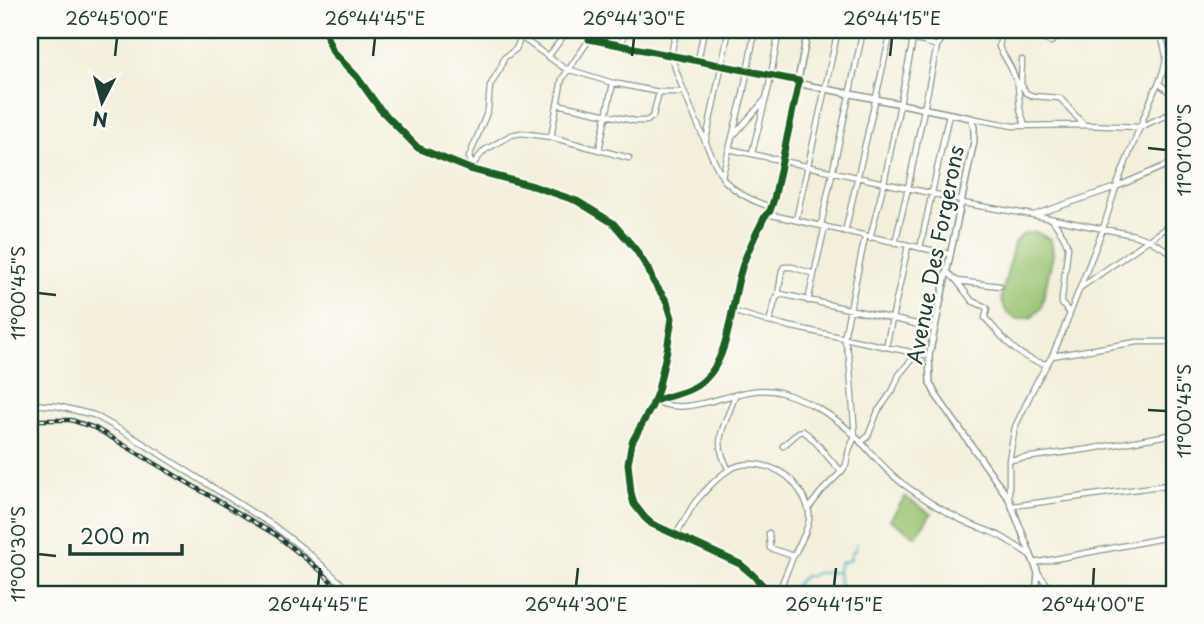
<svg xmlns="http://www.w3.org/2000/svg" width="1204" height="624" font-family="'Playpen Sans',sans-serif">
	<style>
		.green { fill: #97c26f; stroke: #5b8052; stroke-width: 2 }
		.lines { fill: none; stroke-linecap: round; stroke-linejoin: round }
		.stream { stroke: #47b0c5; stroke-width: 2 }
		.minor-casing { stroke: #899688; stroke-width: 7 }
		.tertiary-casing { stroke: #899688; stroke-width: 8 }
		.minor { stroke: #fff; stroke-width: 4.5 }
		.tertiary { stroke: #fff; stroke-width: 5 }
		.rail-casing { stroke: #1f3d34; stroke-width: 4.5 }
		.rail { stroke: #fdfcf7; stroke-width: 2; stroke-dasharray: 5; stroke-linecap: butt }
		.cycleway-casing { stroke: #fdfcf7; stroke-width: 11 }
		.cycleway { stroke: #1b5e20; stroke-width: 7 }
		.ticks { fill: none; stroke: #1f3d34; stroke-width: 2.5 }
		.labels { text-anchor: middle; stroke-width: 5; stroke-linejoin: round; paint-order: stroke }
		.street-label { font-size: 21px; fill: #1f3d34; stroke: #fdfcf7 }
		.neatline { fill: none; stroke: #1f3d34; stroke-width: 2.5 }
		.ticks-label { font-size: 18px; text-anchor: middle; fill: #1f3d34 }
	</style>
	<rect width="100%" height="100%" fill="#fdfcf7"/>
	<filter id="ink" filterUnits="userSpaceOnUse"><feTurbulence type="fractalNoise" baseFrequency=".0143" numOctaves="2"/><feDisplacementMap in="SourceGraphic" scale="14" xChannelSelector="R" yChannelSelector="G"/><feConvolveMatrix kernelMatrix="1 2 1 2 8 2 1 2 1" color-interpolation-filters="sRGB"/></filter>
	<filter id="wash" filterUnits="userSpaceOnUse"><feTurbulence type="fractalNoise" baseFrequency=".00686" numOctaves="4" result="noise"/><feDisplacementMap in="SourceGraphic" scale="28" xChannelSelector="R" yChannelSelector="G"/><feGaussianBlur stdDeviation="1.57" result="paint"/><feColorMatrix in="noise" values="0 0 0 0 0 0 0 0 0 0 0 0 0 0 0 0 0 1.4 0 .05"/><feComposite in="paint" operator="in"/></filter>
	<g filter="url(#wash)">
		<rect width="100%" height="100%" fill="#f3efdb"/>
		<path class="green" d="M1036,232L1051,240L1053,254L1041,308L1032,317L1017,319L1007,313L1001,299L1014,243L1023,234Z
			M905,497L931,514L916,536L890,520Z"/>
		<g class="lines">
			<path class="stream" d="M838,572L840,591
				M788,594C795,588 798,580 805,576H811L816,573L838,572L839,564L851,559V553L855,550L857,543"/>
		</g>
	</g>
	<g filter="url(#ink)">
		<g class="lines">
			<g class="minor-casing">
				<path id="minor" d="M326,30L327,37L333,52L357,77L380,109L418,148L470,169L533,186L577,201L613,223L636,250L648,269L653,281L667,302L672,318L667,350L658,390L652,406L632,442L628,463L631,493L634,504L645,518L652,524L740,564L753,575L771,594
					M511,30L564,68L613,83L659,92H683
					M596,30L562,79L551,137L629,158
					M677,30C675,38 671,48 672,56C673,69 717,172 725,181C738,194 754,202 771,207
					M855,30L925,42L937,46
					M1008,30L1001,36L999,47L1011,68L1018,85L1020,109L1025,125
					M1027,30L1040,38L1051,42L1068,30
					M1169,30L1174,48
					M589,39L799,81L774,199L770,211L765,216C756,234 746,252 741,270C731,303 730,359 704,381C690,393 671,395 655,401
					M622,46L624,30
					M548,57L568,30
					M1022,60L1021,84L1026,93L1033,96L1060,98L1083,124
					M698,61L704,30
					M1167,63L1174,53
					M1158,85C1169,58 1168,57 1159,30
					M557,104L635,121H647L653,116L659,92
					M971,118L1013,126L1084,125L1140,127L1174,112
					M733,136L764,101
					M706,140L729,30
					M729,149L962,200
					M599,150L613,83
					M752,153L769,86L779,30
					M472,166L469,157L488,110L490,86L501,67L504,58L516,49L521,37
					M471,168L477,159L485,150L511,135L521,133L551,137
					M722,177L743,94L755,30
					M962,203L1033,215L1134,235L1149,240L1174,254
					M767,214L949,254
					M1034,215L1116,187L1174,162
					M1052,219L1064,237L1068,247L1062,298V304L1070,313
					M796,220L838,30
					M821,225L863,31
					M845,232L890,36
					M870,238L884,183L913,40
					M895,243L908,188L937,46L949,30
					M920,248L949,114
					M947,272L956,280L972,301L986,307L987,309L985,318C1003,337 1019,361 1047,364
					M957,281L1000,286
					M1080,288L1174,222
					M778,295L782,270L784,267H792L814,274
					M808,301L825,226
					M732,311L769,322L929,356
					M769,322L776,298L781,294L934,328
					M886,347L908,246
					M1052,356L1137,342H1174
					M655,401C695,420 737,382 779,392C808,400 837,417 857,438C873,454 887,473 906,486C924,499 950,515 970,524C980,528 990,531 1000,536C1011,542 1021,549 1031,556
					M30,404L57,406L94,415L128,434L274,526L305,550L353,594
					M861,443L868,436L878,411L893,390L899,375L917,353
					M783,446L799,432L803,431C819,441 827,460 842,471
					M1009,460L1090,449L1174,434
					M729,470C710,437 726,427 735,395
					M1009,498V460L1015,427L1036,383L1052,356L1063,331L1103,229L1116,187L1155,89L1158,85H1161L1174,96
					M1013,506L1174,484
					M808,509L821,492L842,471L846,465L849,450L855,436L849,356L844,338L865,237
					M1165,515L1167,499L1166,485
					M769,533L770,548L793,556
					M675,535C682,526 686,517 692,507C695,501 701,496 705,491C721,474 735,460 760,465C772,467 784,472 793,482C801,491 811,507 809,520C807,532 800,544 794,555C788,568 783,581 778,594
					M1169,536L1174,521
					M1034,563L1174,536
					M1038,573L1055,594
					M866,591L868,594"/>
			</g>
			<g class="tertiary-casing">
				<path id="tertiary" d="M808,30L799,75V81L801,84L971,118L974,127V141L929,356L930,383L936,395L1009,499L1038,573L1036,594"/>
			</g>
			<use href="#minor" class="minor"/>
			<use href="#tertiary" class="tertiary"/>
			<g class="rail-casing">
				<path id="rail" d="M30,420H71L95,428L276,535L321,571L343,594"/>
			</g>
			<use href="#rail" class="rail"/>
			<g class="cycleway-casing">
				<path id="cycleway" d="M326,30L327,37L333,52L357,77L380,109L418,148L470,169L533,186L577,201L613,223L636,250L648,269L653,281L667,302L672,318L667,350L658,390L652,406L632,442L628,463L631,493L634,504L645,518L652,524L740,564L753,575L771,594
					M589,39L799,81L774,199L770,211L765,216C756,234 746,252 741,271C731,303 730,359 703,381C690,393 670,395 654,401"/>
			</g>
			<use href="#cycleway" class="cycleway"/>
		</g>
	</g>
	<path class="ticks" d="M115,56L117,38M373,56L375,38M632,56L634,38M890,56L892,38M1148,148L1166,150M38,293L56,295M1148,410L1166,411M38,554L56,556M318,586L320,568M576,586L578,568M834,586L836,568M1093,586L1094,568"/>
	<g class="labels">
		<g class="street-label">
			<text transform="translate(936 255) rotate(-79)" y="7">Avenue Des Forgerons</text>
		</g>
	</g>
	<rect width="1204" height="624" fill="none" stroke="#fdfcf7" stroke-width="77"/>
	<g transform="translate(102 102) rotate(186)" stroke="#fdfcf7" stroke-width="5" paint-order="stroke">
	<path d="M0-5L12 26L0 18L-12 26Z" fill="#1f3d34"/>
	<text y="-10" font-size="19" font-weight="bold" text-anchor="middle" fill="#1f3d34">N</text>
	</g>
	<path d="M70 544v10h112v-10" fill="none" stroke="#1f3d34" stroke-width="3.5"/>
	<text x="80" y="544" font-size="21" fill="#1f3d34" stroke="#fdfcf7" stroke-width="5" paint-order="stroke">200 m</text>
	<rect x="38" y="38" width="1128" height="548" class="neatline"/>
	<g class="ticks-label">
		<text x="117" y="25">26°45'00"E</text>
		<text x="375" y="25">26°44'45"E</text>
		<text x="634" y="25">26°44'30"E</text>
		<text x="892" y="25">26°44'15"E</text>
		<text transform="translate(1185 150) rotate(-90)" y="6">11°01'00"S</text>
		<text transform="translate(19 293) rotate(-90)" y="6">11°00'45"S</text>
		<text transform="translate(1185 411) rotate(-90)" y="6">11°00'45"S</text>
		<text transform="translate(19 554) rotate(-90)" y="6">11°00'30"S</text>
		<text x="318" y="611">26°44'45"E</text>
		<text x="576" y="611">26°44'30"E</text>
		<text x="834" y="611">26°44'15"E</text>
		<text x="1093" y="611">26°44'00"E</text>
	</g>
</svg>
